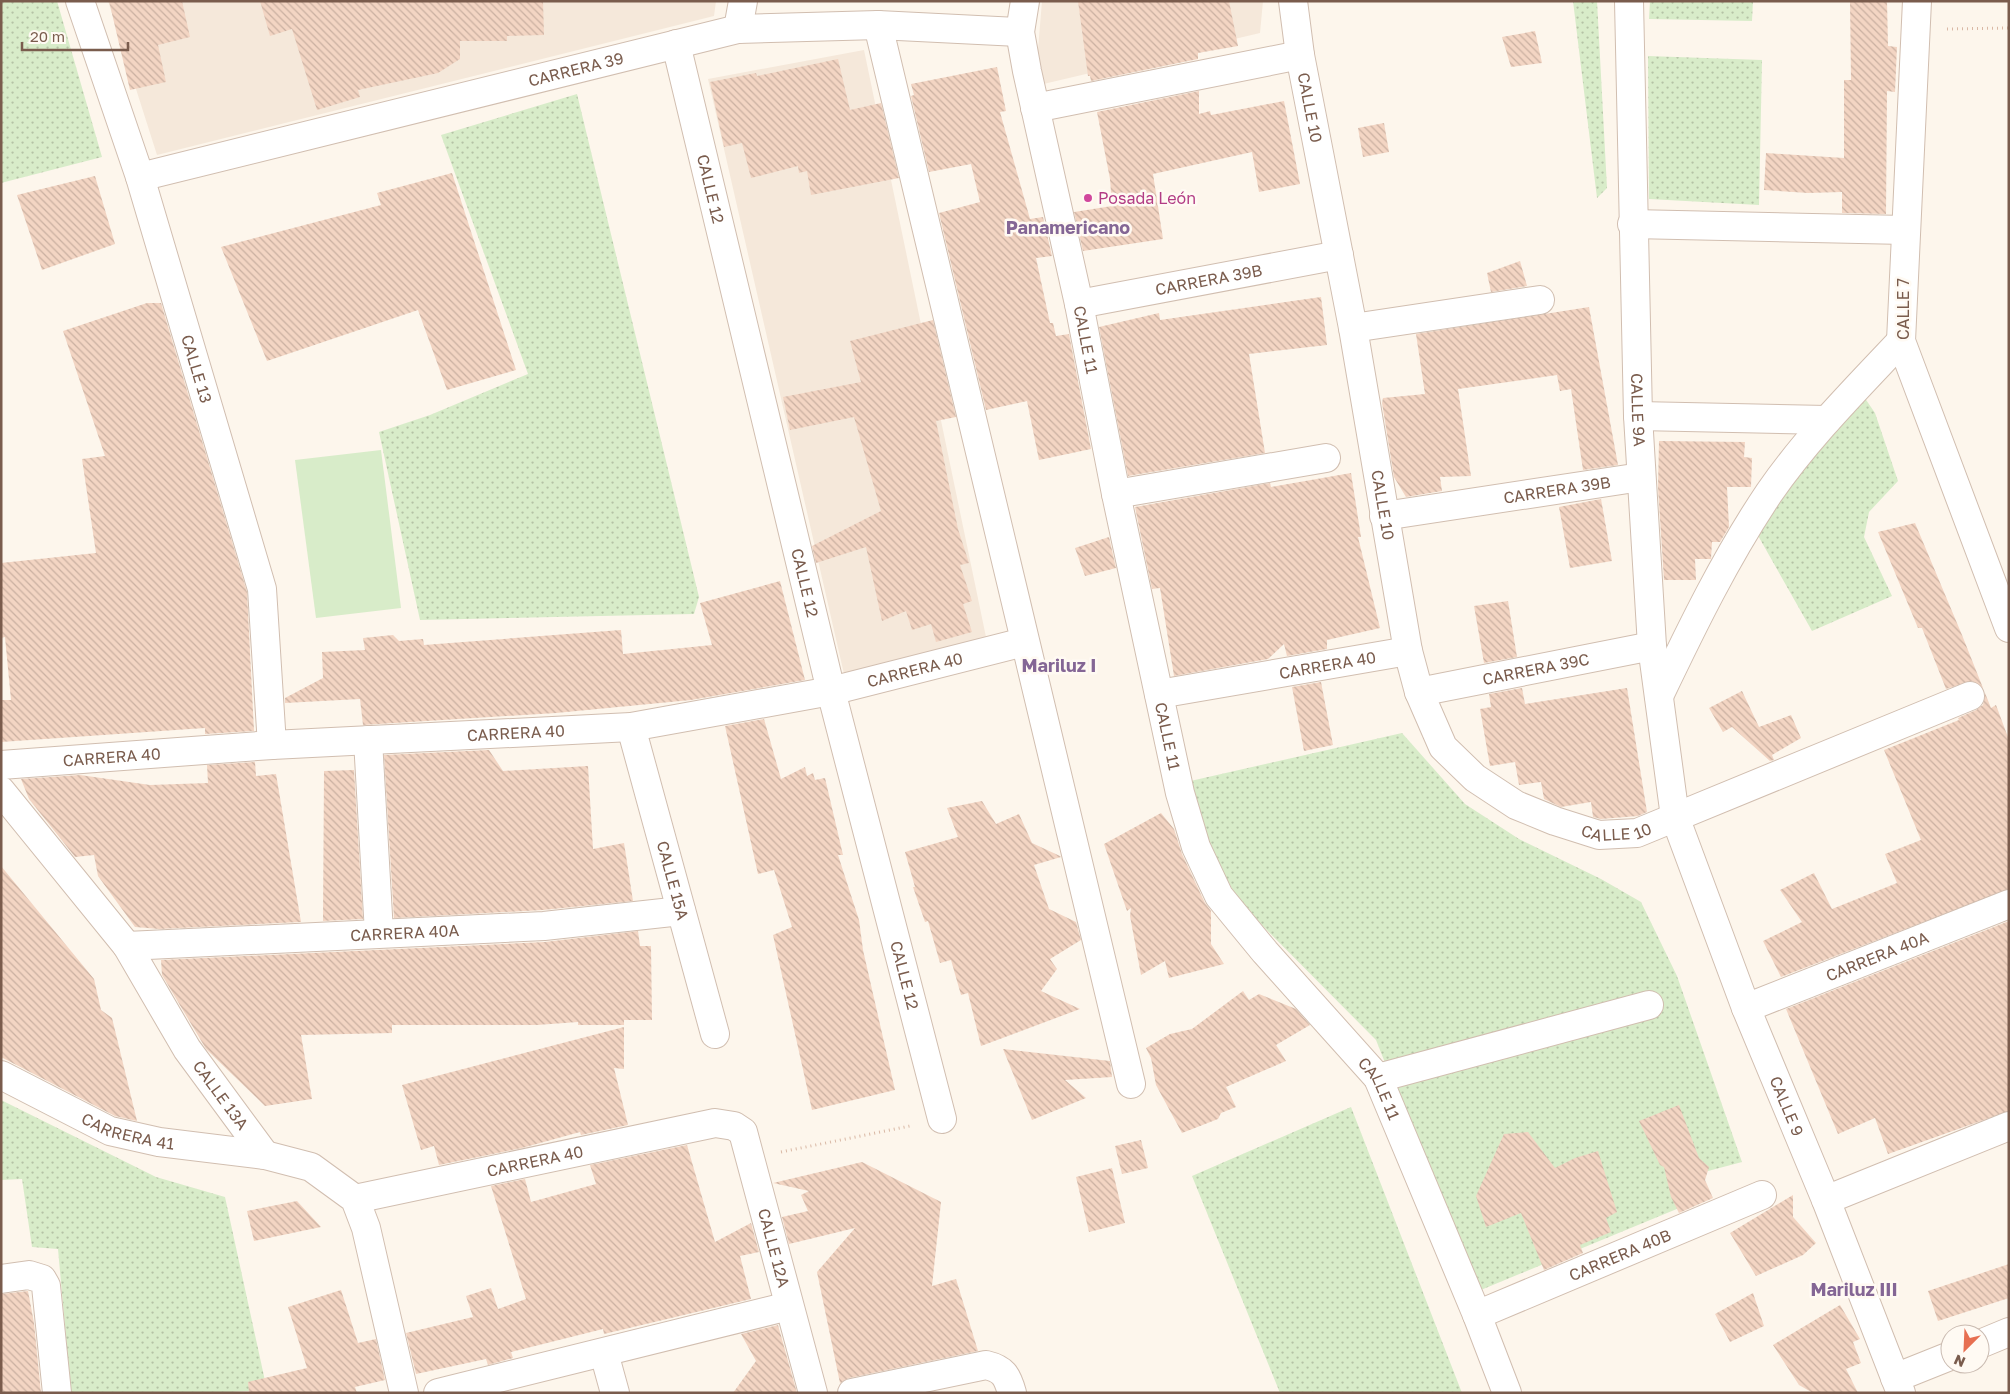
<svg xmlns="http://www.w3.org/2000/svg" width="2010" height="1394" font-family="'Golos Text',sans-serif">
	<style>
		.residential { fill: #f5e8da }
		.grass { fill: url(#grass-dots) }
		.garden { fill: #d8ecc9 }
		.building { fill: url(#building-back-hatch) }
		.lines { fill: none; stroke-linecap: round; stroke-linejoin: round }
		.minor-casing { stroke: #d1beb0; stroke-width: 30 }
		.path { stroke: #d9b8a5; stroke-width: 3; stroke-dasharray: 1 4; stroke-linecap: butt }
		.minor { stroke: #fff; stroke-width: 28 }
		.hotel-dot { fill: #d1479c; stroke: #fffaf3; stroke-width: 2 }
		.labels { text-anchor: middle; stroke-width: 5; stroke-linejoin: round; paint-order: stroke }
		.street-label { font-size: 16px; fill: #7a5c4d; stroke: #fffaf3 }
		.hotel-label { font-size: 16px; fill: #b23c85; stroke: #fffaf3; text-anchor: start }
		.neighbourhood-label { font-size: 18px; font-weight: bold; fill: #846695; stroke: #fffaf3 }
	</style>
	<defs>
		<pattern id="grass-dots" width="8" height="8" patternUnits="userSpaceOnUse" patternTransform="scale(1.25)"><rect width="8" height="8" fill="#d8ecc9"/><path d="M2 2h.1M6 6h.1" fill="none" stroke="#b4c2a5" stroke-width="1.8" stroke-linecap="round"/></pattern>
		<pattern id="building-back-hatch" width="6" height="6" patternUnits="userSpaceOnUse" patternTransform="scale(1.25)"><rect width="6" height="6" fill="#f3d5c3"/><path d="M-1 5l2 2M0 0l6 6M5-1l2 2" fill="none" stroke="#cab0a1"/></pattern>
	</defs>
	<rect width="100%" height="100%" fill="#fdf6ec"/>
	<path class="residential" d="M108,1H716L714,16L157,155Z
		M1042,1H1263L1260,33L1035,86Z
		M864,50L986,637L844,674L708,79Z"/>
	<path class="grass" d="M1,1H57L102,157L1,183Z
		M1573,1H1597L1607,188L1597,198Z
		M1650,1H1753L1752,21L1649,19Z
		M1648,56L1762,60L1759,205L1649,199Z
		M577,94L699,597L694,614L420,620L379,432L430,415L528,374L441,135Z
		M1858,388L1875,413L1898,481L1869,512L1864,537L1892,596L1812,631L1756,532Z
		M1402,733L1465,804L1519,839L1601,879L1641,902L1677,976L1742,1162L1678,1179L1684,1206L1476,1292L1376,1040L1240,903L1198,828L1186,782Z
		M1,1100L156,1177L225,1197L267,1390L213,1393H71L58,1249L32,1247L22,1179L1,1180Z
		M1351,1107L1462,1393H1280L1192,1176Z"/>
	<path class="garden" d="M381,450L401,608L316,618L295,460Z"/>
	<path class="building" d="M109,1H182L190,37L158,45L166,82L130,90Z
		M260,1H543L544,35L507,36V41H460V59L438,73L358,90L360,97L317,110L292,29L270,36Z
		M1078,1H1229L1238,46L1198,53V59L1091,81L1090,76H1088Z
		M1850,1H1887L1888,46L1897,47L1895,92L1887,91L1886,214L1842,213V192L1808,193L1764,190L1766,153L1844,158V80H1851Z
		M1535,31L1542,63L1511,67L1502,37Z
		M838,59L850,110L881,103L899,178L811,195L807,171L799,173L798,166L751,178L742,143L724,147L710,82L756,73L757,76Z
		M997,67L1006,111L1000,112L1030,219L1043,217L1052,256L1036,258L1050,323H1053L1056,336L1069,334L1091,449L1039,460L1027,401L986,410L939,213L980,202L971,164L929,172L911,96L914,95L911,84Z
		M1199,91V114L1210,111L1211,115L1284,101L1300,184L1259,192L1252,152L1153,174L1163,239L1083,251L1074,212L1112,206L1110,179L1097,112Z
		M1384,123L1389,152L1363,157L1358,128Z
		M452,173L516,370L447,390L418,310L267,361L221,247L381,205L377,193Z
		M95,176L115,244L42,270L17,195Z
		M1520,261L1527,286L1491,292L1487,273Z
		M1321,297L1327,345L1249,354L1265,453L1128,476L1099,327L1159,313L1160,320Z
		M147,303H161L247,592L254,731L205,734V728L1,742V700H11L5,637L1,638V563L96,553L82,459L105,456L63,331Z
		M1589,307L1618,465L1583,470L1571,389L1560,391L1557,375L1458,389L1471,476L1440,477L1442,491L1406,497L1394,477L1382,403L1383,398L1425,394L1416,334Z
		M933,320L956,417L936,421L958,529L969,563L960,565L972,601L963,604L972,632L936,642L931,624L912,630L906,611L882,621L866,547L816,563L812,546L881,511L854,417L790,430L783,397L861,382L850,341Z
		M1659,441L1745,442L1744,457L1752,458L1751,487H1727L1729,527L1720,542H1712L1711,559H1695L1696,580H1664L1658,488Z
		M1351,473L1361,537H1358L1380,628L1327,640V649L1287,656L1284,644L1268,659L1174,676L1160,588L1152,589L1135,507L1270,483L1271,487Z
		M1601,499L1612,561L1570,568L1559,507Z
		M1915,523L1962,635L1983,688L1972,681L1946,689L1922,628H1918L1878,532Z
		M1109,537L1116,568L1085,576L1075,548Z
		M780,581L805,680L691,700L556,713L363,725L360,699L285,703V698L323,678L322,652L365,650L363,638L393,635L399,641L423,639L424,645L621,630L623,654L712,645L700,603Z
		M1508,601L1517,657L1484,663L1474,606Z
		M1321,682L1333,745L1304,751L1292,687Z
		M1522,688L1525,704L1627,688L1647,812L1638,816L1601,819L1593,817L1591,802L1561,807L1544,799L1541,782L1519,785L1515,762L1490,766L1480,709L1491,707L1489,694Z
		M1742,691L1759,727L1791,715L1801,738L1772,755L1774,760L1770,761L1732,727L1723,732L1709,708Z
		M1985,693L1991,708L1996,705L2009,740V889L1781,977L1763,941L1802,922L1780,890L1814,873L1832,909L1897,883L1885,854L1921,840L1884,750L1959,720L1958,718L1976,710L1983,705Z
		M764,719L781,779L805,767L807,776L813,773L815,780L825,778L843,855H838L859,920L863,950L895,1090L812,1110L773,935L792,927L774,870L758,874L725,726Z
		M489,750L503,771L588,766L593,849L624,843L633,901L543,910L394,918L384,755Z
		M255,762L256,776L276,774L301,922L159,929L135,927L98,876L94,855L75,857L29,799L21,779L80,775L150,785L208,783L207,765Z
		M354,770L363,919L323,921L324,771Z
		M982,801L996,824L1019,814L1032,843L1060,856L1061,857L1034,865L1049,909L1076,922L1081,940L1050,959L1057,969L1041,991L1080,1009L981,1046L968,993L961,995L951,960L940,963L928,921L925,922L913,887H915L905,852L958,837L947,808Z
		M1161,813L1174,829L1182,854L1205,903L1211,911V944L1224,964L1169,978L1165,961L1141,975L1130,916L1131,908L1127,911L1104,844Z
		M1,866L94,979L101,1010L112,1018L137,1121L115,1116L1,1057Z
		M2009,921V1111L1888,1154L1875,1118L1838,1134L1786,1009Z
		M638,931L640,946H651L652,1020H624V1025H578V1022L537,1025H392V1033L301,1035L312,1099L265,1106L206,1049L162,975L161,960L545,942Z
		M1243,991L1249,1000L1259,994L1296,1009L1310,1025L1276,1045L1286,1061L1226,1087L1236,1107L1221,1113L1218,1119L1182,1133L1156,1085L1151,1058L1146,1048L1170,1034L1192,1029Z
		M624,1027V1069L614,1068L628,1125L581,1135L580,1132L522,1148L439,1165L434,1146L421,1150L402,1085Z
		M1003,1049L1110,1061L1112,1077L1065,1080L1086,1098L1032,1120Z
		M1679,1105L1699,1158L1709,1167L1705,1180L1713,1198L1679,1213L1671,1197L1664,1167L1660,1165L1639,1121Z
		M1528,1132L1555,1168L1575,1158L1598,1151L1617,1212L1606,1218L1611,1232L1580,1245L1583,1253L1544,1270L1521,1213L1486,1227L1476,1196L1504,1134Z
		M1141,1140L1148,1168L1122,1174L1115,1146Z
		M687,1145L715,1242L751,1223L759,1252L740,1256L751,1299L604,1334L603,1329L511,1352L513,1358L488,1365L486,1359L416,1374L406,1333L473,1317L466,1296L491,1288L498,1309L526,1299L491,1186L525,1179L531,1202L596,1184L590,1165Z
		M862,1162L941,1202L932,1286L956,1279L978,1351L849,1378L840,1383L817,1272L855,1228L789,1244L782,1217L808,1211L801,1195L809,1191L773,1183Z
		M1112,1168L1125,1223L1089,1232L1076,1177Z
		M1793,1195V1217L1816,1243L1803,1255L1756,1276L1730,1233Z
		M297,1201L321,1227L254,1241L247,1211Z
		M2009,1264V1298L1938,1321L1928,1291Z
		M341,1290L358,1343L376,1339L385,1380L355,1387L357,1393H249L248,1382L307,1368L288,1307Z
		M28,1291L34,1323L41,1393H1V1294Z
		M1753,1293L1764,1326L1730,1342L1715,1314Z
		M1840,1305L1860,1339L1853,1342L1861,1363L1846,1369L1858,1393H1813L1799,1385L1773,1345Z
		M778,1325L797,1393H733L756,1361L741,1334Z"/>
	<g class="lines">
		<g class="minor-casing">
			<g id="minor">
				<path id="s1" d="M80,1L140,177L262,589L272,745"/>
				<path id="s2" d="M1025,1L1020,32L1027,71L1079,304L1116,494L1180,793L1196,847L1219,896L1265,952L1378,1078L1477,1315L1507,1393"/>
				<path id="s3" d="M1293,1L1300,55L1353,328L1408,651L1419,692L1443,747L1475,778L1516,805L1555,821L1599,835L1637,833L1970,696"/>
				<path id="s4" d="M1629,1L1638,416L1652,646L1675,817L1746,1008L1826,1200L1901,1393"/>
				<path d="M1917,1L1901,341L2009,628"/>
				<path d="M878,25L1131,1084"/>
				<path d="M738,29L743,1"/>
				<path id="s5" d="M676,44L831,691L942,1119"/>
				<path d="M1035,108L1300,55"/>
				<path id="s6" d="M140,177L738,29L878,25L1020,32"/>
				<path d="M1632,224L1905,230"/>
				<path id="s7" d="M1079,304L1339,255"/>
				<path d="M1353,328L1540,300"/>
				<path d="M1638,416L1827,420"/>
				<path d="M1116,494L1326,458"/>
				<path id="s8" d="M1384,516L1641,477"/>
				<path id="s9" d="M1419,692L1652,646"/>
				<path id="s10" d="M1159,694L1408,651"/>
				<path d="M1659,696C1692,627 1726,557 1769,493C1807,438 1855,390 1901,341"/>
				<path id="s11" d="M631,727L715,1034"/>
				<path d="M368,740L379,933"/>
				<path id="s12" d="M1,765L272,745L631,727L831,691L1024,642"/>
				<path id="s13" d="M1,791L127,946L187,1049L265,1155"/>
				<path id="s14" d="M127,946L544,926L681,911"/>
				<path id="s15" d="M1746,1008L2009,904"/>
				<path id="s16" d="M1,1075L110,1131L159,1142L265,1155L311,1167L355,1199L366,1228L404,1393"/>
				<path d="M1378,1078L1649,1005"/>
				<path id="s17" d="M355,1199L715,1123L734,1126L743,1132L813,1393"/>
				<path d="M1826,1200L2009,1126"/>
				<path d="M1,1279L29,1275L42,1279L46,1286L57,1393"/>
				<path id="s18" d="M1477,1315L1762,1195"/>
				<path d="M1980,1344L2009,1332"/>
				<path d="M604,1353L615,1393"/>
				<path d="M1895,1378L1950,1356"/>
				<path d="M438,1393L789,1306"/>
				<path d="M852,1393L986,1365C1003,1369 1007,1375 1012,1393"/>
			</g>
		</g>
		<path class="path" d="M1947,29L2009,28
			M781,1152L910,1126"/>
		<use href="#minor" class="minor"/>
	</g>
	<circle class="hotel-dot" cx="1088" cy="198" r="5"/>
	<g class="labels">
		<g class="street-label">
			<text dy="6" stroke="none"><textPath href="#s6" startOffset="449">CARRERA 39</textPath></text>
			<text dy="6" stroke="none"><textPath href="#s3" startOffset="108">CALLE 10</textPath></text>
			<text dy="6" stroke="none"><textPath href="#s5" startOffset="149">CALLE 12</textPath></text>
			<text dy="6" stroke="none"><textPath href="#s7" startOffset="132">CARRERA 39B</textPath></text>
			<text transform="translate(1903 309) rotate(-90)" y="6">CALLE 7</text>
			<text dy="6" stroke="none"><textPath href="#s2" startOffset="346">CALLE 11</textPath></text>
			<text dy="6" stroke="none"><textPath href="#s1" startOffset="386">CALLE 13</textPath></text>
			<text dy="6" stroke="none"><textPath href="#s4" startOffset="409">CALLE 9A</textPath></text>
			<text dy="6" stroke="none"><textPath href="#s8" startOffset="175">CARRERA 39B</textPath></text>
			<text dy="6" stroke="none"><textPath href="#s3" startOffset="512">CALLE 10</textPath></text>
			<text dy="6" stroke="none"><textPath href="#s5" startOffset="554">CALLE 12</textPath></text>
			<text dy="6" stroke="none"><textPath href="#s10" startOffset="171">CARRERA 40</textPath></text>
			<text dy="6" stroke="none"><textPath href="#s12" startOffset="921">CARRERA 40</textPath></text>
			<text dy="6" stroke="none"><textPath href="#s9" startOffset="119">CARRERA 39C</textPath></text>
			<text dy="6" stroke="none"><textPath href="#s12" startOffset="516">CARRERA 40</textPath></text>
			<text dy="6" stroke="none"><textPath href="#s2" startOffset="751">CALLE 11</textPath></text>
			<text dy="6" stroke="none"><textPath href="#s12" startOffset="111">CARRERA 40</textPath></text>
			<text dy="6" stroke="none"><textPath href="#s3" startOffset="962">CALLE 10</textPath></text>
			<text dy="6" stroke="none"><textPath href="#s11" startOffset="159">CALLE 15A</textPath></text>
			<text dy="6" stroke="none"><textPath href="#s14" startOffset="278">CARRERA 40A</textPath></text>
			<text dy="6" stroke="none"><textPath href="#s15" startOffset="141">CARRERA 40A</textPath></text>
			<text dy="6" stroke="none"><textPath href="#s5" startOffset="959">CALLE 12</textPath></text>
			<text dy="6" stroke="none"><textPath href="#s2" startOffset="1171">CALLE 11</textPath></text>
			<text dy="6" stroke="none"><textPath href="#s13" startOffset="376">CALLE 13A</textPath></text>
			<text dy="6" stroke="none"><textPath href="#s4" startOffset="1128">CALLE 9</textPath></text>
			<text dy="6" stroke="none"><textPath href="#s16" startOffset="140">CARRERA 41</textPath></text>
			<text dy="6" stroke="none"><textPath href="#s17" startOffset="184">CARRERA 40</textPath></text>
			<text dy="6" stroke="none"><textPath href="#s17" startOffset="518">CALLE 12A</textPath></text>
			<text dy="6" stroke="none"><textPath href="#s18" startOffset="155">CARRERA 40B</textPath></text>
		</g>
		<g class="hotel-label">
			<text x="1098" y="204">Posada León</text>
		</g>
		<g class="neighbourhood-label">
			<text x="1068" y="234">Panamericano</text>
			<text x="1059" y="672">Mariluz I</text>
			<text x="1854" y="1296">Mariluz III</text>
		</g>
	</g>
	<rect width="2010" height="1394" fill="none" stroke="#7a5c4d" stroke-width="5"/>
	<g transform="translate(1965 1349) rotate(204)"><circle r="24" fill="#fffaf3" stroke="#cabbb1"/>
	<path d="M0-4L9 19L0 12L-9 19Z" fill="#e76f51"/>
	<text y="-8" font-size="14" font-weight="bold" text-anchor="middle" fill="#7a5c4d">N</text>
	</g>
	<path d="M22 42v8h106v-8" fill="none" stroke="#7a5c4d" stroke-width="2.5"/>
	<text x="30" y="42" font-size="15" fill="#7a5c4d" stroke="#fffaf3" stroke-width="4" paint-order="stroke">20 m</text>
</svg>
